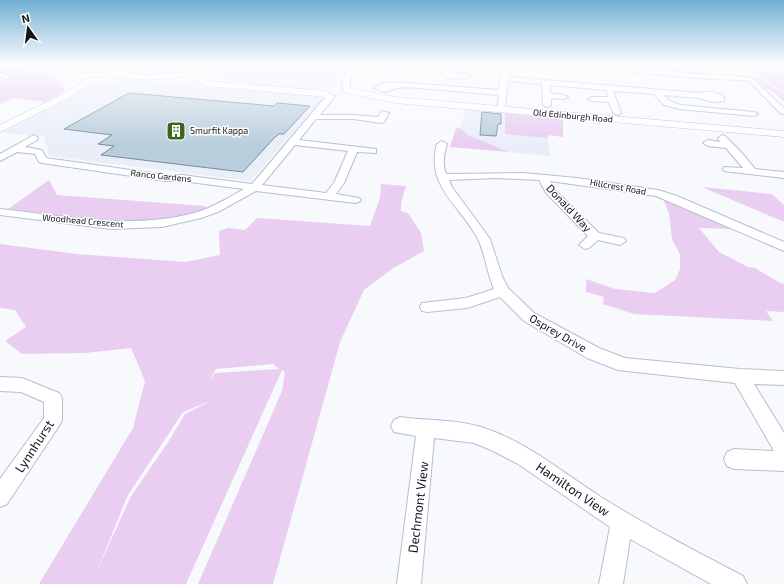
<svg xmlns="http://www.w3.org/2000/svg" width="784" height="584" font-family="'Exo 2',sans-serif">
<style>
.built{fill:#e9eef9}
.green{fill:#e9cef2;fill-rule:evenodd}
.building{fill:#b9cedd;stroke:#768a97}
.lines{fill:none;stroke-linecap:round;stroke-linejoin:round}
.minor-casing{stroke:#b5bed3;stroke-width:2}
.major-casing{stroke:#b5bed3;stroke-width:1}
.minor{fill:#fff;fill-rule:evenodd}
.major{fill:#fff;fill-rule:evenodd}
.labels{text-anchor:middle;stroke-width:3;stroke-linejoin:round;paint-order:stroke}
.far-street-label{font-size:9px;fill:#11141b;stroke:#fff}
.far-poi-label{font-size:9px;fill:#11141b;stroke:#fff;text-anchor:start}
.street-label{font-size:11px;fill:#11141b;stroke:#fff}
.near-street-label{font-size:13px;fill:#11141b;stroke:#fff}
</style>
<rect width="100%" height="100%" fill="#f7f9fd"/>
<!-- built -->
<path class="built" d="M100,64H172L152,75L84,71Z
M205,64H347L346,65L350,66L334,84L326,88L306,89L233,82L210,73L207,70Z
M133,80L319,97L323,99L250,181L49,156L44,136L1,133L96,83Z
M466,110L505,113V133L548,138L550,156L509,152L468,135L460,128Z"/>
<!-- green -->
<path class="green" d="M739,64H784V92Z
M0,68L53,74L65,89L64,91L47,102L13,98L0,104V81L13,75L0,74Z
M752,77H758L784,94V102L773,92L764,88L765,87Z
M505,113L563,118V137L548,135V138L505,134Z
M456,128H460L468,135L509,152L450,147Z
M49,180L57,195L205,206L207,210C141,228 75,219 8,209Z
M381,184L406,186L401,203V211L408,213L421,233L424,251L392,269L364,290L340,342L273,584H198L282,391L285,372L282,370L186,584H39L133,428L145,381L131,348L85,353L22,354L5,341L26,327L15,310L0,308V244L77,254L185,262L220,255L219,231L228,228L245,230L257,218L370,226L380,198ZM273,364L279,369L215,373L208,383L216,369ZM213,400L185,414L167,444L131,496L96,573L128,495L183,412Z
M702,187L772,194L784,205V222Z
M663,199L733,229L699,228L719,252L748,267L755,268L780,283L784,284V312L766,311L773,321L634,314L603,304L604,297L586,292V279L615,289L655,293L675,280L680,269V255L672,239L669,213Z"/>
<!-- building -->
<path class="building" d="M129,93L274,106L277,103L310,106L284,134H279L275,137L243,172L101,155L114,146L98,144L112,135L64,129Z
M482,112L501,114V124H498L496,136L480,135Z"/>
<g class="lines">
<defs>
<path id="minor" d="M8,64H17L6,67V65Z
M45,64L147,70L167,67L183,70L180,72L167,71L147,74L96,72L48,66Z
M355,64H361L350,79V89L343,91C339,80 348,71 355,64Z
M503,64H509L508,77L699,93C708,91 716,91 724,97V101L712,102L699,98L663,95L670,101L680,105L754,112L758,114L754,116L679,109L664,105L654,94L613,91L621,113L617,115L613,113L609,102L592,101L588,99L592,97H608L606,90L550,85V93L564,95L568,97L564,99L551,98V105L547,107L543,105L542,84L508,81L505,109L501,111L497,109L499,95L408,87L397,88L384,92L374,88L385,83H408L499,90Z
M553,64H565L570,66L567,68Z
M613,64H619L624,67L707,75L710,74L706,68L707,66L706,64H712L714,66L713,68L717,74L752,78L784,108V114H781L748,80L707,79L624,71L615,68Z
M382,66L389,70L398,68L401,70L388,74L379,68Z
M444,71C451,73 466,73 470,76C463,81 447,79 441,73Z
M0,73L9,75L10,76L7,78L0,77Z
M328,94L335,96L320,115H353L378,117L382,111L389,113L384,122L381,123L353,119H316L299,140L376,149V153L357,152L344,183L336,194L359,198L361,200L359,202L355,203L256,191L218,212L201,218L162,227L111,229L0,215V209C64,216 131,230 194,213C212,208 228,198 244,189L182,181H166L42,163L39,162L35,154L17,152L0,161V154L34,135L38,138L37,140L25,147L42,150L46,158L166,175H182L252,184ZM295,145L348,151L334,183L326,193L262,185Z
M722,135L725,136L741,152L755,169L784,172V178L724,171L723,169L724,167L743,168L726,148L708,146L703,143L708,140L720,142L718,138Z
M442,141L447,144C444,154 442,164 446,174L523,173L577,178L658,190L677,196L784,242V251L656,196L550,181L554,189L599,233L624,238L626,241L620,245L598,240L589,248L585,249L579,245L588,236L546,193L539,180L496,178L449,180L452,187L490,239L502,276L508,288L534,313L599,348L625,358L740,369L784,371V385L754,384L784,433V471L734,469L727,466L724,459L727,452L734,449L774,451L735,383L618,370L587,358L524,321L500,297L467,308L427,312L422,311L420,307L422,303L466,298L494,289C487,273 485,254 478,239C460,205 425,186 437,144Z
M0,377L22,378L59,393L62,398V420L59,426L7,504L0,507V479L44,418V402L21,392L0,391Z
M400,417C428,421 457,419 484,428C527,442 563,473 601,497C647,526 695,551 743,576L747,584H711L630,539L623,584H599L610,527L518,464L491,450L474,443L434,438L421,584H397L416,436L394,432L391,426L394,420Z"/>
<path id="major" d="M0,64L53,68L84,73L106,72L155,75L186,72L208,81L326,91L331,94L326,97L207,86L184,77L150,80L96,77L79,79L69,83L65,80L72,76L0,67Z
M87,78L90,79V83L71,97L0,132V125L65,93Z
M348,88L395,97L784,131V137L395,103L345,93L343,91Z"/>
</defs>
<!-- minor casing -->
<use href="#minor" class="minor-casing"/>
<!-- major casing -->
<use href="#major" class="major-casing"/>
<!-- minor -->
<use href="#minor" class="minor"/>
<!-- major -->
<use href="#major" class="major"/>
</g>
<!-- sky -->
<linearGradient id="sky" x2="0" y2="1"><stop stop-color="#72afd4"/><stop offset="0.44" stop-color="#fbfcfe"/><stop offset="1" stop-color="#fbfcfe" stop-opacity="0"/></linearGradient>
<rect width="784" height="145" fill="url(#sky)"/>
<!-- icons -->
<defs>
<symbol id="building-square" viewBox="-11 -11 22 22"><rect x="-9" y="-9" width="18" height="18" rx="4" fill="#3d6520" stroke="#fff"/><path d="M-4-6H4V6H1V3H-1V6H-4ZM-2.5-4.3h1.7v1.8h-1.7ZM.8-4.3h1.7v1.8H.8ZM-2.5-1h1.7V.8h-1.7ZM.8-1h1.7V.8H.8Z" fill="#fff"/></symbol>
</defs>
<g fill-rule="evenodd">
<use href="#building-square" x="165" y="120" width="22" height="22"/>
</g>
<g class="labels">
<!-- far-street labels -->
<g class="far-street-label">
<text transform="translate(573 116) rotate(5)" y="3">Old Edinburgh Road</text>
<text transform="translate(161 176) rotate(6)" y="3">Ranco Gardens</text>
<text transform="translate(618 187) rotate(10)" y="3">Hillcrest Road</text>
<text transform="translate(83 221) rotate(5)" y="3">Woodhead Crescent</text>
</g>
<!-- far-poi labels -->
<g class="far-poi-label">
<text x="190" y="134">Smurfit Kappa</text>
</g>
<!-- street labels -->
<g class="street-label">
<text transform="translate(569 208) rotate(47)" y="4">Donald Way</text>
<text transform="translate(558 333) rotate(30)" y="4">Osprey Drive</text>
</g>
<!-- near-street labels -->
<g class="near-street-label">
<text transform="translate(34 446) rotate(-57)" y="5">Lynnhurst</text>
<text transform="translate(573 489) rotate(34)" y="5">Hamilton View</text>
<text transform="translate(418 507) rotate(-83)" y="5">Dechmont View</text>
</g>
</g>
<!-- north arrow -->
<g transform="translate(28 28) rotate(346)" stroke="#ffffff" stroke-width="3" paint-order="stroke">
<path d="M0-3L7 15L0 10L-7 15Z" fill="#11141b"/>
<text y="-6" font-size="11" font-weight="bold" text-anchor="middle" fill="#11141b">N</text>
</g>
</svg>
